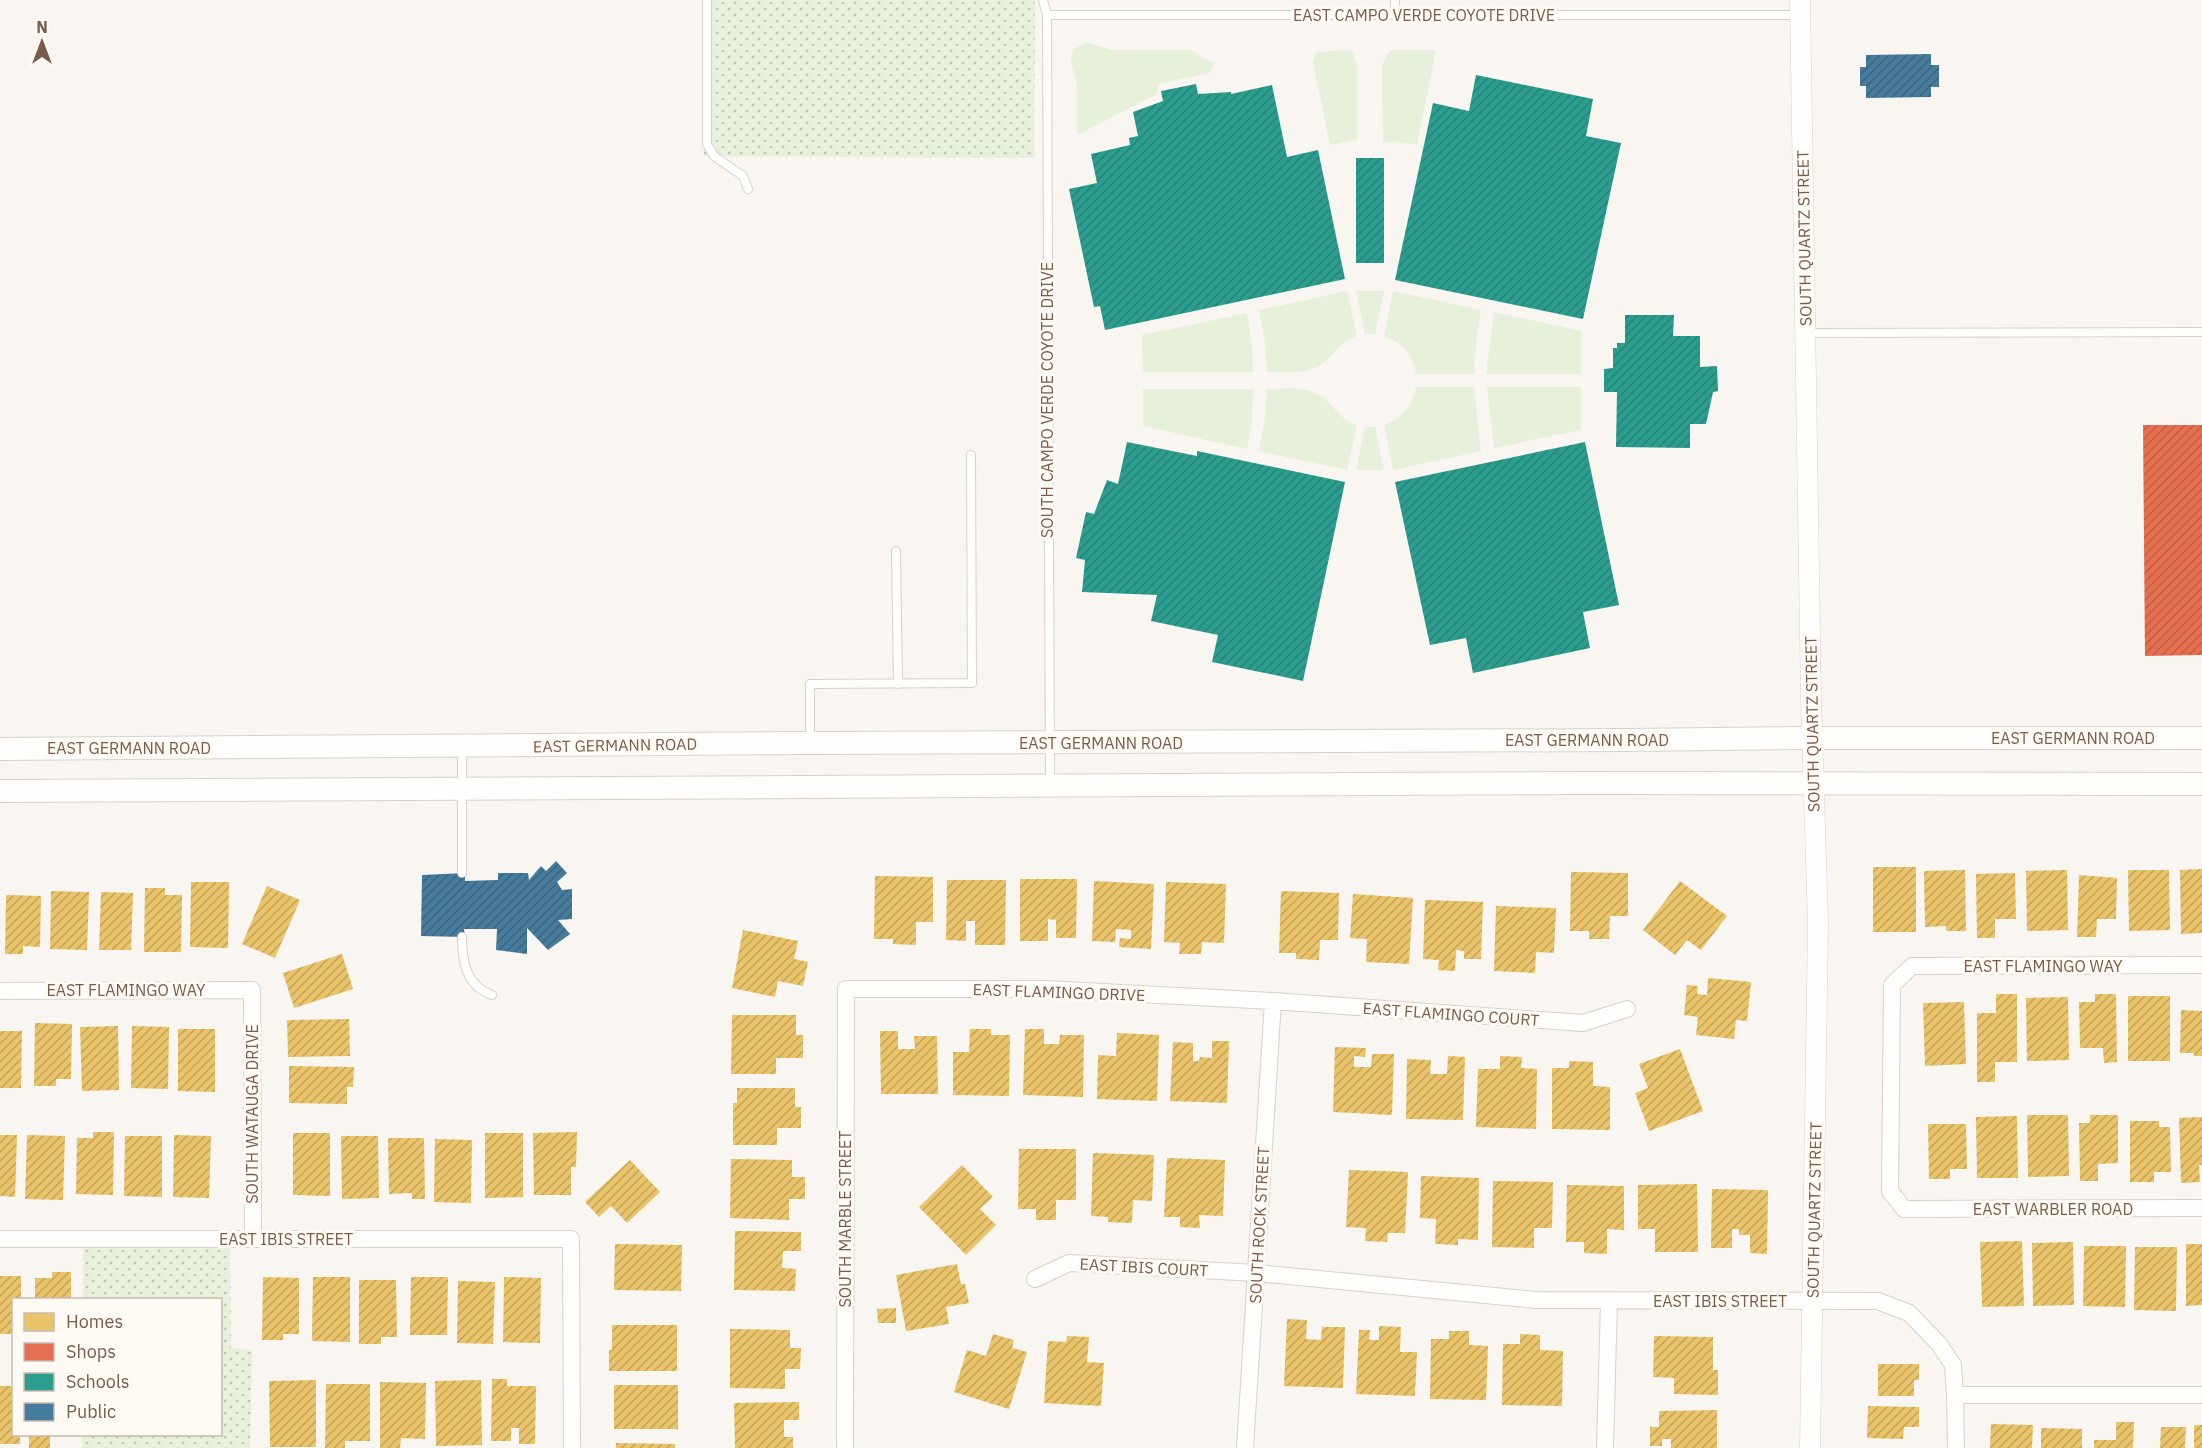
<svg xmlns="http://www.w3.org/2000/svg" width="2202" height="1448" font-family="'IBM Plex Sans',sans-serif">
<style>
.green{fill:#e7f0db}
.park{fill:url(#park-dots)}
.homes{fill:url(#homes-hatch)}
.shops{fill:url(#shops-hatch)}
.schools{fill:url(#schools-hatch)}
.public{fill:url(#public-hatch)}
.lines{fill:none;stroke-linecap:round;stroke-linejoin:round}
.service-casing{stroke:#d7d1cb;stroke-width:10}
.minor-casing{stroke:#d7d1cb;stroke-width:18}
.tertiary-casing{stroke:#d7d1cb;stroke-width:21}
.secondary-casing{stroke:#d9d2cb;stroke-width:24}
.service{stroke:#fefefd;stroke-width:8}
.minor{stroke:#fefefd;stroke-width:16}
.tertiary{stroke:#fefefd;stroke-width:20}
.secondary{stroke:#fefefd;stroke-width:22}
.labels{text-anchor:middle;stroke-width:6;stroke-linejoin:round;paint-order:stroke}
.street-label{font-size:16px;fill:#7a5c4d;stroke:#fffaf3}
</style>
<defs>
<pattern id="park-dots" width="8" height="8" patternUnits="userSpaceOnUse" patternTransform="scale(1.5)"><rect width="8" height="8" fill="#e7f0db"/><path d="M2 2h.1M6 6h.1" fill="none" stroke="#c0c6b4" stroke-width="1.8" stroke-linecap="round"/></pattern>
<pattern id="homes-hatch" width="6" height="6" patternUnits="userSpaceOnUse" patternTransform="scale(1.5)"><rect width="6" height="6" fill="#e9c46a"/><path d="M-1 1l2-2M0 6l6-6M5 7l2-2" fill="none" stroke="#c2a259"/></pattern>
<pattern id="shops-hatch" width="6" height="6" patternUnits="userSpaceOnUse" patternTransform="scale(1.5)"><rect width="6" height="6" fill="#e76f51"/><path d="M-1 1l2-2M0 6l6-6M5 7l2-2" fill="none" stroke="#c05e45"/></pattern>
<pattern id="schools-hatch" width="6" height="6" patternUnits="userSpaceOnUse" patternTransform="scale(1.5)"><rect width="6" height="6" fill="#2a9d8f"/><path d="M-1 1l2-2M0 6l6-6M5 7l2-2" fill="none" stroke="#298377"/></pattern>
<pattern id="public-hatch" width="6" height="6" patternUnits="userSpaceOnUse" patternTransform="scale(1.5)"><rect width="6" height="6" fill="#457b9d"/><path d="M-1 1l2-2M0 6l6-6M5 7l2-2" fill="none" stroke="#3d637c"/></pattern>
</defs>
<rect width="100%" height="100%" fill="#f9f5f0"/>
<!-- green -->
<path class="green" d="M1087,43L1112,50H1191L1215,64L1209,73L1158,84L1157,94L1077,135V86L1071,61L1073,49Z
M1352,50L1357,66V140L1330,145L1313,63L1316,52Z
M1390,50H1436L1417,144L1383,142L1382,65Z
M1347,291L1357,336C1343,340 1337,350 1327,360C1310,375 1288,372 1267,372L1265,343L1259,310Z
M1356,291H1384L1375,334H1365Z
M1393,291L1481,310L1476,343L1474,374H1416C1414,355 1401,342 1384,336Z
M1494,312L1581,331V374H1486Z
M1247,313L1252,346L1253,372H1143L1142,335Z
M1416,387H1474L1481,451L1393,470L1384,425C1402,419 1413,405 1416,387Z
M1487,387H1581V430L1494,448Z
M1143,389H1253L1252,420L1247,449L1143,426Z
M1267,389C1288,389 1310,385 1327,401C1337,411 1343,421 1357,425L1347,470L1259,451L1265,418Z
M1365,427H1375L1384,470H1356Z"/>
<!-- park -->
<path class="park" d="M704,0H1035L1034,158L704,156Z
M83,1247L230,1248L231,1348L252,1350L250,1448H82V1435L220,1434V1300L83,1299Z"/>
<!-- homes -->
<path class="homes" d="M1873,867H1916V932H1873Z
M2202,869V933L2181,934L2180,870Z
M1965,870L1966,931H1946V926L1925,927L1924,871Z
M2067,870L2068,930L2027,931L2026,871Z
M2128,870H2169L2170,930L2129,931Z
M1571,872L1628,873V916H1610L1609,939H1589V931H1570Z
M2015,873L2016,919H1995V938H1977L1976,874Z
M2079,875L2117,878L2116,919H2097L2096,937H2077Z
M875,876L933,877V922H916V945L893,944V939H874Z
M1020,879H1077L1076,938H1056V920L1048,919V941H1020Z
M947,880H1006L1005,945H975V921H966V941L946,940Z
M1094,881L1154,884L1151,949L1119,947L1120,938L1131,939V930L1116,929L1115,942L1092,941Z
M1680,881L1727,916L1701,950L1687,940L1675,955L1643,930Z
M191,882H229L228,948L190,947Z
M1166,882L1226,884L1224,943L1202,942L1201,954H1179L1180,943L1164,942Z
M267,886L300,900L275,958L242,944Z
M145,888H165V895H182L181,952H144Z
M51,891L89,892L87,950L50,949Z
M1281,891L1339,893L1338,940H1320L1319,960L1296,959V953H1279Z
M101,892L133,893L131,950H99Z
M1353,894L1413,898L1409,964L1366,962L1367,939L1350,938Z
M6,895L41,896L40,947L23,946V954H5Z
M1425,900L1483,902L1481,959H1464V951L1456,950L1455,971L1438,970L1439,960L1423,959Z
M1496,906L1556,908L1554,953L1536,952L1535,973L1494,971Z
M743,930L798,941L794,959L808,962L803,986L778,981L775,997L732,988Z
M342,954L353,989L294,1008L283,973Z
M1708,978L1751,982L1747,1021L1736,1020L1734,1039L1696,1035L1698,1017L1684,1015L1687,985L1698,986L1697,994L1707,995Z
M1996,994H2017V1062H1995V1082H1977V1013H1996Z
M2095,994H2116L2117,1062L2104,1063L2103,1048H2080L2079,1002H2095Z
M2128,996H2170V1061H2128Z
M2068,997L2069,1060L2027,1061L2026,998Z
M1964,1002L1966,1064L1925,1066L1923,1003Z
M2181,1010L2202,1011V1056H2194V1053H2180Z
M732,1015H796V1035H803V1058H776V1074H731Z
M349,1019L350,1056L288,1057L287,1020Z
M35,1023L72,1024L71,1079H56V1086H34Z
M118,1026L119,1090L82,1091L80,1027Z
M132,1026L169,1027L168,1089L131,1088Z
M178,1029H215V1092L178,1091Z
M970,1029H991V1035H1010L1009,1096L953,1095V1052H969Z
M1025,1029H1044V1044H1059L1060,1035H1084L1083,1097L1023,1095Z
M0,1031H22L21,1088H0Z
M880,1031H898V1049H915L914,1036H937L938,1094H881Z
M1117,1033L1159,1035L1157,1101L1097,1099L1098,1055L1116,1056Z
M1212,1041H1229L1227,1103L1170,1101L1173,1042L1193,1043V1061H1199L1200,1057L1212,1058Z
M1335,1047L1366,1048L1365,1057L1354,1056V1067H1371L1372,1054H1394L1392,1115L1333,1112Z
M1680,1049L1703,1111L1649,1131L1635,1093L1648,1088L1639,1064Z
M1448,1056L1465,1057L1463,1120L1406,1119L1407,1059L1431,1060L1430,1074H1447Z
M1500,1056L1522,1057L1521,1068L1537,1069L1536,1129L1476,1127L1478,1069H1500Z
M1569,1061L1593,1062V1086L1610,1087V1130L1552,1129V1068H1569Z
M289,1066L354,1067L353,1087H347V1104L289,1103Z
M737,1088H795V1107H801V1128H777V1145H733V1103H737Z
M2027,1115H2068L2069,1176L2028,1177Z
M2090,1115H2118V1163L2098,1164V1181H2080L2079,1123H2090Z
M2017,1116L2018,1178H1977L1976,1117Z
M2202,1117V1165H2199L2200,1182L2181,1183L2179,1118Z
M2130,1121H2159V1127H2170L2171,1172H2154V1182H2130Z
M1928,1124H1966L1967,1169H1950V1179H1929Z
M93,1132H114L113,1195L76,1194L77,1138H93Z
M577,1132L576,1167H571V1195H534L533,1133Z
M293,1133H330V1196L293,1195Z
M485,1133H523V1197L485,1198Z
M0,1135H17L15,1197L0,1196Z
M27,1135L65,1136L63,1200L25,1199Z
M174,1135L211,1136L209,1198L173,1197Z
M125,1136H162V1197L124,1196Z
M341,1136H378L379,1198L342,1199Z
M388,1138H424L425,1199H412V1193L389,1194Z
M435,1139L472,1140L471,1203L434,1202Z
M1019,1149H1076V1200H1056V1220H1036V1209H1018Z
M1093,1153L1154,1155L1152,1201L1133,1200L1132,1223L1108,1222V1217L1091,1216Z
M1167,1158L1225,1160L1223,1216L1199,1215L1200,1228L1180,1227V1217H1164Z
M731,1159L792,1160V1177H805V1199H789V1220L730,1218Z
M630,1160L660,1192L627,1223L611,1206L599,1217L585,1202Z
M962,1165L993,1197L980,1209L996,1225L966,1255L919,1207Z
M1349,1170L1408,1172L1405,1233H1388L1387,1242L1365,1241L1366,1228L1346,1227Z
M1421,1176L1479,1178L1478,1240L1458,1239V1245L1435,1244L1436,1219L1420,1218Z
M1493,1181L1553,1182L1552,1228H1534V1248L1492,1247Z
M1697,1184L1698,1252H1655V1229H1638V1185Z
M1567,1185L1624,1186V1230L1607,1229V1254L1584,1253V1242H1566Z
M1712,1189L1768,1190L1767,1254L1750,1253V1235H1739V1229H1732V1248H1711Z
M735,1231L801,1232V1251H783L782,1268L796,1269L795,1291L734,1290Z
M2022,1241L2024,1306L1982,1307L1980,1242Z
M2073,1242L2074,1305L2033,1306L2032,1243Z
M615,1244L682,1245L681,1291L614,1290Z
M2186,1244H2202V1305L2186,1306Z
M2084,1246H2126L2125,1307L2083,1306Z
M2135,1247H2177L2176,1311L2134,1310Z
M957,1264L961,1284H965L969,1303L946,1307L949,1324L906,1331L896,1275Z
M52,1272H71V1300H35V1278H52Z
M0,1276H21V1300H14V1334H0Z
M263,1277L299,1278V1334H283V1340H262Z
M313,1277H350V1342L312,1341Z
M411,1277H448L447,1335H410Z
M504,1277L541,1278L540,1343L503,1342Z
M359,1280H396L397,1337H381V1344H359Z
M458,1281L495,1282L493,1344L457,1343Z
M896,1308V1323H878L877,1309Z
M1287,1319L1307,1320L1306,1339L1321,1340L1322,1327H1345L1343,1388L1284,1386Z
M612,1325H677V1371H609V1350H612Z
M1379,1326L1401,1327L1400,1352H1417L1415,1396L1356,1394L1359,1330H1370L1369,1340H1379Z
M730,1329L790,1330V1348H801L800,1369H785V1389L730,1388Z
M1449,1331H1469V1345L1488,1346L1486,1400L1430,1399L1431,1339H1449Z
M993,1334L1014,1340L1012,1348L1027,1352L1009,1409L954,1392L967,1350L986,1356Z
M1520,1334L1540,1335V1350L1563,1351L1562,1406L1502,1405L1503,1344H1520Z
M1067,1336L1089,1337L1087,1362L1104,1363L1101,1406L1044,1403L1048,1341L1066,1342Z
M1654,1336L1713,1337V1370H1718V1395L1674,1394V1378L1653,1377Z
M1878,1364H1919V1380H1914V1396H1878Z
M492,1379H507V1386H536L535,1444H519V1428H511V1441H491Z
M316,1380V1447H270L269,1381Z
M481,1380L482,1445L436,1446L435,1381Z
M380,1382L426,1383L425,1439L401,1438L400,1448H380Z
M326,1384H370V1441H345V1448H325Z
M614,1385H678V1429H614Z
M0,1386H14V1434H20V1444H0Z
M799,1402V1420H784V1437H793V1448H735L734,1403Z
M1868,1406L1919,1407V1427H1904L1903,1439L1867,1438Z
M1717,1410V1448H1671V1439H1662V1446H1650V1427H1659V1411Z
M2116,1422H2134L2133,1448H2094V1440H2116Z
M1991,1424L2033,1425L2032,1448H1990Z
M2194,1425H2202V1448H2194Z
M2161,1427H2186L2185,1448H2160Z
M2041,1428L2082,1429V1448H2041Z
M29,1434H50V1448H29Z
M616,1443L675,1444V1448H616Z"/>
<!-- shops -->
<path class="shops" d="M2143,425H2202V655L2145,656Z"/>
<!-- schools -->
<path class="schools" d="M1476,75L1593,99L1586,136L1621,143L1583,319L1395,280L1433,103L1469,111Z
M1196,84L1198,94L1231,92V94L1272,85L1287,157L1318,150L1345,279L1105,330L1100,306L1094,307L1069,189L1097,183L1091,154L1130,145L1129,138L1138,136L1133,112L1163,101L1161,91Z
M1356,158H1384V263H1356Z
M1625,315H1674L1673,336H1700V367L1717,366L1718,391L1713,392L1706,424H1690V448L1616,447L1617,392H1604V369L1613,368V348H1617V343H1625Z
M1127,442L1197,456V451L1345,482L1303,681L1212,662L1218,635L1151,621L1157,595L1082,592L1085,560L1076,558L1086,512L1094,514L1107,480L1118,484Z
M1585,442L1619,605L1583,612L1590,648L1473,673L1466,638L1430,645L1395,482Z"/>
<!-- public -->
<path class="public" d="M1931,54V65H1939V87H1931V97L1866,98V86H1860V67H1866V55Z
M556,861L567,873L557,882L562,890L572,889V919L558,920L570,934L548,950L527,928V954L496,950L497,929H464L465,937L421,936L422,875L465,873V881L498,880V873H528L529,880L541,866L546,871Z"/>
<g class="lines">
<defs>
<path id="service" d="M707,0V144L714,156L743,176L748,189
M1043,0L1047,15L1050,785
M1395,0V15
M1047,15H1800
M1806,333L2202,332
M896,551L898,684
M810,741V684L972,683L971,455
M462,748V873
M462,937C462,961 466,986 492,995"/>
<path id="minor" d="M2202,965L1912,966L1892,985L1890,1191L1904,1209L2202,1208
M0,991L252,990L253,1239
M0,1239H571L572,1448
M1035,1279L1069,1263L1257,1273L1536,1300L1878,1301L1909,1313L1939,1344L1953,1365L1955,1395H2202
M1955,1395L1956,1448
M845,1448L846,989H1046L1273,1001L1583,1023L1627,1009
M1245,1448L1273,1001
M1605,1448L1609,1301"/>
<path id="tertiary" d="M1800,0L1811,698L1818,924L1810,1448"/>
<path id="secondary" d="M0,749L810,743L1628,740L1812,738H2202
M0,791L1584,783L2202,784"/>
</defs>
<!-- service casing -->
<use href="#service" class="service-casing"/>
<!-- minor casing -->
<use href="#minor" class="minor-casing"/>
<!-- tertiary casing -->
<use href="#tertiary" class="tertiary-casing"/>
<!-- secondary casing -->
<use href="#secondary" class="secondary-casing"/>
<!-- service -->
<use href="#service" class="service"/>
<!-- minor -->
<use href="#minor" class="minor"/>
<!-- tertiary -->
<use href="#tertiary" class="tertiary"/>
<!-- secondary -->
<use href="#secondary" class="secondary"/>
</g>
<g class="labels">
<!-- street labels -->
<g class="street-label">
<text x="1424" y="21">EAST CAMPO VERDE COYOTE DRIVE</text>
<text transform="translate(1804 238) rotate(-91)" y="6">SOUTH QUARTZ STREET</text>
<text transform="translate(1047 400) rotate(-90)" y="6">SOUTH CAMPO VERDE COYOTE DRIVE</text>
<text transform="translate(1812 724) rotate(-91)" y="6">SOUTH QUARTZ STREET</text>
<text x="2073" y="744">EAST GERMANN ROAD</text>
<text x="1587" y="746">EAST GERMANN ROAD</text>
<text x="1101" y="749">EAST GERMANN ROAD</text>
<text transform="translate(615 745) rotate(-1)" y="6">EAST GERMANN ROAD</text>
<text x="129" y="754">EAST GERMANN ROAD</text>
<text x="2043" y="972">EAST FLAMINGO WAY</text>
<text x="126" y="996">EAST FLAMINGO WAY</text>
<text transform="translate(1059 992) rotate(2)" y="6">EAST FLAMINGO DRIVE</text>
<text transform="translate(1451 1014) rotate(4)" y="6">EAST FLAMINGO COURT</text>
<text transform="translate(252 1114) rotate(-90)" y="6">SOUTH WATAUGA DRIVE</text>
<text x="2053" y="1215">EAST WARBLER ROAD</text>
<text transform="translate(1814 1210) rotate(-89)" y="6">SOUTH QUARTZ STREET</text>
<text transform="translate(845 1219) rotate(-90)" y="6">SOUTH MARBLE STREET</text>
<text transform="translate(1259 1225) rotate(-87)" y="6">SOUTH ROCK STREET</text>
<text x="286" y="1245">EAST IBIS STREET</text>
<text transform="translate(1144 1267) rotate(3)" y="6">EAST IBIS COURT</text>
<text x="1720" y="1307">EAST IBIS STREET</text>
</g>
</g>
<!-- legend -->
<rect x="12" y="1298" width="210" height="138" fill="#fffaf3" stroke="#cabbb1" stroke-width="1.5"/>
<rect x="24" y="1313" width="30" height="18" fill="#e9c46a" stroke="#cabbb1" stroke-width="1.5"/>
<text x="66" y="1328" font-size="18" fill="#7a5c4d">Homes</text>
<rect x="24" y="1343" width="30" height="18" fill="#e76f51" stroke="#cabbb1" stroke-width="1.5"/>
<text x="66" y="1358" font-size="18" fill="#7a5c4d">Shops</text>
<rect x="24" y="1373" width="30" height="18" fill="#2a9d8f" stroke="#cabbb1" stroke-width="1.5"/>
<text x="66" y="1388" font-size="18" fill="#7a5c4d">Schools</text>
<rect x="24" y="1403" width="30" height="18" fill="#457b9d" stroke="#cabbb1" stroke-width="1.5"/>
<text x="66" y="1418" font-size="18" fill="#7a5c4d">Public</text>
<!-- north arrow -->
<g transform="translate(42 42)" stroke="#fffaf3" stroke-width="4.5" paint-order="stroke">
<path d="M0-4.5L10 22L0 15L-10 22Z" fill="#7a5c4d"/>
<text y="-9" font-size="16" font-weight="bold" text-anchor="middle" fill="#7a5c4d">N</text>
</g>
</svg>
